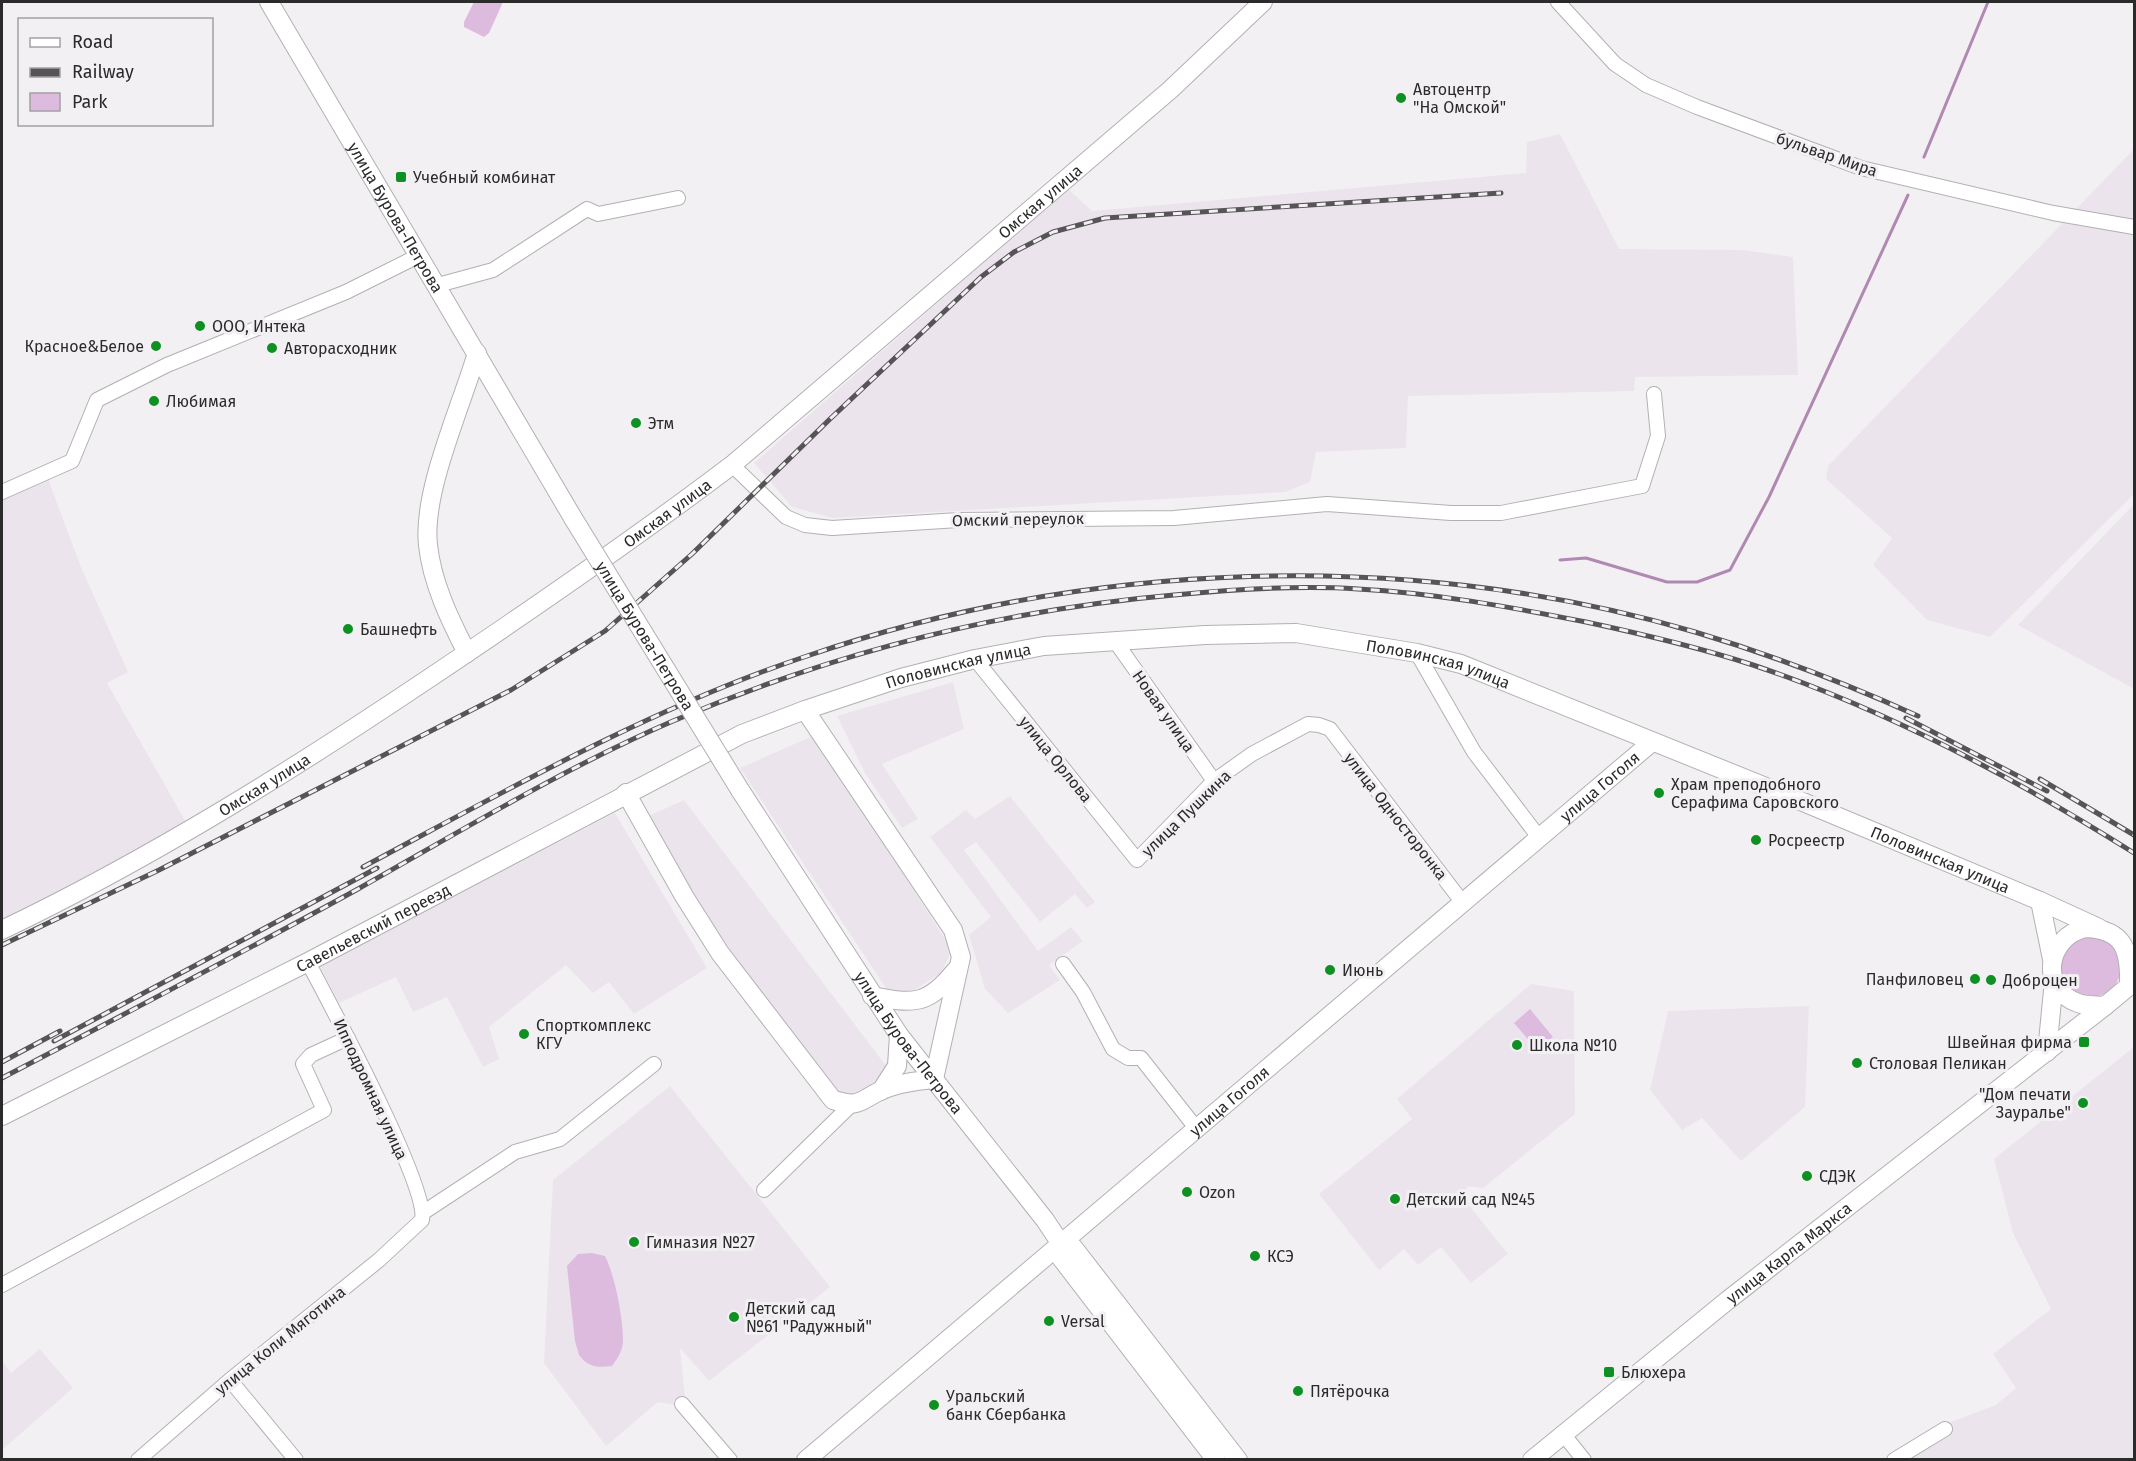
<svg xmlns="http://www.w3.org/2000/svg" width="2136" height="1461" font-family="'Fira Sans',sans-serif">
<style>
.built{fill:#ece4ed}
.green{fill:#ddbbdf}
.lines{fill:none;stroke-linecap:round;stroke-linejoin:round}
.stream{stroke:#af89b2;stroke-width:3}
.minor-casing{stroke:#b2b0b3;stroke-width:16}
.major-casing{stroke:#b2b0b3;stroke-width:20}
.minor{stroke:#fff;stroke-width:14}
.major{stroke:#fff;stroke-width:18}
.rail-casing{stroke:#565456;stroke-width:5}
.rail{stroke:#f3f0f3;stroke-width:3;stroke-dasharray:9;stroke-linecap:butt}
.major-bridge-casing{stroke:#b2b0b3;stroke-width:20;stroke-linecap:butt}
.major-bridge{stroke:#fff;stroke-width:18}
.poi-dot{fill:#0e9122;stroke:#f3f0f3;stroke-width:2}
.labels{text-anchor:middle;stroke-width:6;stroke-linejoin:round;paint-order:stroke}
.poi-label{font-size:16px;fill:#2c2b2c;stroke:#f3f0f3;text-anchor:start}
.street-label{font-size:16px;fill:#2c2b2c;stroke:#f3f0f3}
</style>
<rect width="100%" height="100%" fill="#f3f0f3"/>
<!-- built -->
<path class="built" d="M1560,134L1619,249L1743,250L1793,257L1798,375L1635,377L1634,391L1408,396L1406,448L1316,452L1310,482L1285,492L833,518L792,507L754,463L1068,189L1092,211L1526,173L1527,142Z
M2134,149V494L1990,637L1927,620L1873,565L1892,538L1826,479L1828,466Z
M48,479L81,567L128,672L107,683L186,822L146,853L2,923V499Z
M2134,504V689L2018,625Z
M953,682L964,729L882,764L918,819L902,828L865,773L837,716Z
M815,735L952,950L941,973L908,994L888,991L740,768Z
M1010,796L1095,902L1087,908L1075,894L1040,922L976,842L964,850L1038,951L1071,927L1083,941L1049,965L1060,980L1008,1013L985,989L969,935L991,917L930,837L966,810L975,819Z
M684,800L887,1067L863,1095L839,1099L725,952L644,818Z
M615,813L707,968L634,1014L609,982L593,993L566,965L489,1027L499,1059L483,1067L447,997L413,1012L396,977L339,1003L320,966Z
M1531,984L1574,991L1575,1114L1483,1188L1467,1186L1468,1204L1508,1254L1471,1283L1441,1247L1418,1265L1404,1249L1379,1270L1319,1194L1412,1119L1397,1099Z
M1809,1006L1805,1107L1741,1161L1702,1118L1682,1130L1650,1090L1668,1011Z
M2134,1047V1459L1901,1460L1951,1422L1996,1405L2016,1388L1993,1354L2051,1309L2013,1233L1994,1159Z
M670,1086L830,1287L709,1381L680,1348L685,1397L675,1405L658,1402L606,1446L544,1363L553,1180Z
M40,1349L73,1388L2,1450V1361L11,1373Z"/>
<!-- green -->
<path class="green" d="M474,2H503L489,33L484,37L464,27V22Z
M2061 967a30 30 0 1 1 60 0a30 30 0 1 1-60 0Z
M1530,1009L1553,1037L1537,1050L1514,1023Z
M592,1253L605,1256C615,1276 623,1318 623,1340C623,1350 618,1358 612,1366C597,1368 588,1367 579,1355L575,1341L567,1266L578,1254Z"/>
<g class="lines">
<!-- stream -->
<path class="stream" d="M1924,157L1988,2
M1560,560L1586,558L1667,582H1697L1730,570L1769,497L1908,195"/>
<defs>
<path id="minor" d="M1558,2L1615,64L1646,85L1697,107L1861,168L2053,213L2134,227
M438,285L493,270L587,209L598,214L678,198
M732,465L786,517L805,525L832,528L959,520L1174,518L1327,504L1451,513H1501L1642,486L1658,436L1654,394
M2,492L72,461L97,400L167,365L346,292L420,255
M1115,641L1214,781
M1417,653L1474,752L1538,836
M975,659L1137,860L1214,781L1252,754L1308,724L1319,725L1330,729L1463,903
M1063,964L1083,992L1113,1049L1128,1058H1141L1196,1128
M764,1190L851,1105
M424,1212L515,1152L560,1139L654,1064
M2,1285L324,1110L303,1064L311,1055L348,1038
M230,1380L296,1460
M682,1404L730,1460
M1564,1435L1584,1460
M138,1460L230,1380L379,1260L422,1220C429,1188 329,1002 308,962
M1894,1460L1945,1429"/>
<g id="major">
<path id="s1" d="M269,2L573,518"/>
<path d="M467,653C450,620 432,583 428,545C422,492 461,407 477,353"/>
<path d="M805,710L953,930L961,957L934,1079"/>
<path id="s2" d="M740,790L899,1035L1045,1220L1061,1244V1258L1216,1460"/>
<path d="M626,793L684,896L720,953L833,1100C862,1108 858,1101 882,1090C899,1083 917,1081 934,1079"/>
<path d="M2040,901L2052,959"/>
<path d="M2085,928C2125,929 2130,951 2129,986L2105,1006C2096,1005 2086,1006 2078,1003C2038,989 2047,937 2085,928Z"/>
<path id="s3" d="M2,930C150,859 291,771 428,679C531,610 633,540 732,465L1170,90L1263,2"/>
<path d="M872,996C913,1004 927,1006 955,971"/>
<path d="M2047,1052L2054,980"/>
<path d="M881,1091L897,1066L899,1035"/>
<path id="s4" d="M2,1116L308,962L742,734L805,710L901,678L975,659L1044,646L1205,635L1296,633L1417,653L1461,664L1803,802L2040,901L2099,928"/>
<path d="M1061,1244L1073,1247L1238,1460"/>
<path id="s5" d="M806,1460L1652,742"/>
<path id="s6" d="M1532,1460L1728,1300L2105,1006"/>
</g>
</defs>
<!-- minor casing -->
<use href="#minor" class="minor-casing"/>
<!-- major casing -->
<use href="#major" class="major-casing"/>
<!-- minor -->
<use href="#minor" class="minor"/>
<!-- major -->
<use href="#major" class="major"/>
<defs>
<path id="rail" d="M1906,718L2047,791
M2040,779L2134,835
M363,867C507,790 651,708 807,656C1088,560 1409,548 1695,632C1772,655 1845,683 1918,716
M2,945L159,870L511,690L605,631L692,554L830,419L981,277L1014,252L1053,232L1105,218L1501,193
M54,1041L377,868
M2,1062L60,1031
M2,1078C121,1016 240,954 358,889C461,831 564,768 673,721C833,653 1000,610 1174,595C1235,589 1296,585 1358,589C1435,593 1510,607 1586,622C1642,634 1698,647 1753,665C1887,710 2015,778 2134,853"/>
</defs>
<!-- rail casing -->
<use href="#rail" class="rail-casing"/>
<!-- rail -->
<use href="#rail" class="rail"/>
<defs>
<g id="major-bridge">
<path id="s7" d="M573,518L740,790"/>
</g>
</defs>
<!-- major-bridge casing -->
<use href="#major-bridge" class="major-bridge-casing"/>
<!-- major-bridge -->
<use href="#major-bridge" class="major-bridge"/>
</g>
<!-- markers -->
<g class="poi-dot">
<circle cx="1401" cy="98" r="6"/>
<rect x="395" y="171" width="12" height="12" rx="3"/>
<circle cx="200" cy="326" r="6"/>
<circle cx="156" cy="346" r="6"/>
<circle cx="272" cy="348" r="6"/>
<circle cx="154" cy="401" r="6"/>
<circle cx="636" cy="423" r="6"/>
<circle cx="348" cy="629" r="6"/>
<circle cx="1659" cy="793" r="6"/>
<circle cx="1756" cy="840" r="6"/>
<circle cx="1330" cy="970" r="6"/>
<circle cx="1975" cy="979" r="6"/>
<circle cx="1991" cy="980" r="6"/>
<circle cx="524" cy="1034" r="6"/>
<rect x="2078" y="1036" width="12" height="12" rx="3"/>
<circle cx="1517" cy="1045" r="6"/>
<circle cx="1857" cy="1063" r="6"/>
<circle cx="2083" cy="1103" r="6"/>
<circle cx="1807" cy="1176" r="6"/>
<circle cx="1187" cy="1192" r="6"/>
<circle cx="1395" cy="1199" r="6"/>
<circle cx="634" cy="1242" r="6"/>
<circle cx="1255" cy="1256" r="6"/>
<circle cx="734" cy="1317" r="6"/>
<circle cx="1049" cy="1321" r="6"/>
<rect x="1603" y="1366" width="12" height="12" rx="3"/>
<circle cx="1298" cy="1391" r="6"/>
<circle cx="934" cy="1405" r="6"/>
</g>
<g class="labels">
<!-- poi labels -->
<g class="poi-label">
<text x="1413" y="95">Автоцентр<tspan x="1413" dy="18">"На Омской"</tspan></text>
<text x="413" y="183">Учебный комбинат</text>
<text x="212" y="332">ООО, Интека</text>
<text x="144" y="352" text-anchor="end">Красное&amp;Белое</text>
<text x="284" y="354">Авторасходник</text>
<text x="166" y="407">Любимая</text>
<text x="648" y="429">Этм</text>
<text x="360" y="635">Башнефть</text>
<text x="1671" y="790">Храм преподобного<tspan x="1671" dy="18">Серафима Саровского</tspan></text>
<text x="1768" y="846">Росреестр</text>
<text x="1342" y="976">Июнь</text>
<text x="1963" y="985" text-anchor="end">Панфиловец</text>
<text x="2003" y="986">Доброцен</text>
<text x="536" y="1031">Спорткомплекс<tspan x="536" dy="18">КГУ</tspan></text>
<text x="2072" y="1048" text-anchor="end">Швейная фирма</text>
<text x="1529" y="1051">Школа №10</text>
<text x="1869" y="1069">Столовая Пеликан</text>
<text x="2071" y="1100" text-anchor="end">"Дом печати<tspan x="2071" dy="18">Зауралье"</tspan></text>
<text x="1819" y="1182">СДЭК</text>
<text x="1199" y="1198">Ozon</text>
<text x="1407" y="1205">Детский сад №45</text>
<text x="646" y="1248">Гимназия №27</text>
<text x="1267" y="1262">КСЭ</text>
<text x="746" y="1314">Детский сад<tspan x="746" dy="18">№61 "Радужный"</tspan></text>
<text x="1061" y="1327">Versal</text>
<text x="1621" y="1378">Блюхера</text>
<text x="1310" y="1397">Пятёрочка</text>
<text x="946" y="1402">Уральский<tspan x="946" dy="18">банк Сбербанка</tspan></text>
</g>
<!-- street labels -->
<g class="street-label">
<text transform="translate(1827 154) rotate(19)" y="6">бульвар Мира</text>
<text dy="6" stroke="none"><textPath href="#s3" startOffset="1272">Омская улица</textPath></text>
<text dy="6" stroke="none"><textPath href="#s1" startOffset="250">улица Бурова-Петрова</textPath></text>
<text dy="6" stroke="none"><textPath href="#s3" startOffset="786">Омская улица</textPath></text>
<text transform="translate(1018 519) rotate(-1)" y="6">Омский переулок</text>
<text dy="6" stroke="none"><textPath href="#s7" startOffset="138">улица Бурова-Петрова</textPath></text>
<text dy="6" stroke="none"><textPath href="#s4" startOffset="1546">Половинская улица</textPath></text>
<text dy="6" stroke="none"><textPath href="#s4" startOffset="1060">Половинская улица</textPath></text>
<text transform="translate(1164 711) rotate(55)" y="6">Новая улица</text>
<text transform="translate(1056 759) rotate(51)" y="6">улица Орлова</text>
<text dy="6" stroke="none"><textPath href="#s3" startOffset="300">Омская улица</textPath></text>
<text dy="6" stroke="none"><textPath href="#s5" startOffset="1041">улица Гоголя</textPath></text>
<text transform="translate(1186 813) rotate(-44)" y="6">улица Пушкина</text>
<text transform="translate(1396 816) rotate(52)" y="6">улица Односторонка</text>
<text dy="6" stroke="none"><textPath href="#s4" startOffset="2086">Половинская улица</textPath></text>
<text dy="6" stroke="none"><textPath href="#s4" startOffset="416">Савельевский переезд</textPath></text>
<text dy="6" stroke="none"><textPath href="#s2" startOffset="304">улица Бурова-Петрова</textPath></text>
<text transform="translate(371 1089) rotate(65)" y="6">Ипподромная улица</text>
<text dy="6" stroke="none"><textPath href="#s5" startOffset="555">улица Гоголя</textPath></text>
<text dy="6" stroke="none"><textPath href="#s6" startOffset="330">улица Карла Маркса</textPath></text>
<text transform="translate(280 1340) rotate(-39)" y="6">улица Коли Мяготина</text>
</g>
</g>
<!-- border -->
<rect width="2136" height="1461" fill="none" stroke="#2c2b2c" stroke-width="6"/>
<!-- legend -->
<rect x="18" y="18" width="195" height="108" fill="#f3f0f3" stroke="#a3a1a3" stroke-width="1.5"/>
<rect x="30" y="38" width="30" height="9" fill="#ffffff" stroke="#a3a1a3" stroke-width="1.5"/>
<text x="72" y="48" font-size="18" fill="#2c2b2c">Road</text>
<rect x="30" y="68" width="30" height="9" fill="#565456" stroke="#a3a1a3" stroke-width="1.5"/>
<text x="72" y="78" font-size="18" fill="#2c2b2c">Railway</text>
<rect x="30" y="93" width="30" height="18" fill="#ddbbdf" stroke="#a3a1a3" stroke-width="1.5"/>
<text x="72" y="108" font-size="18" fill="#2c2b2c">Park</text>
</svg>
